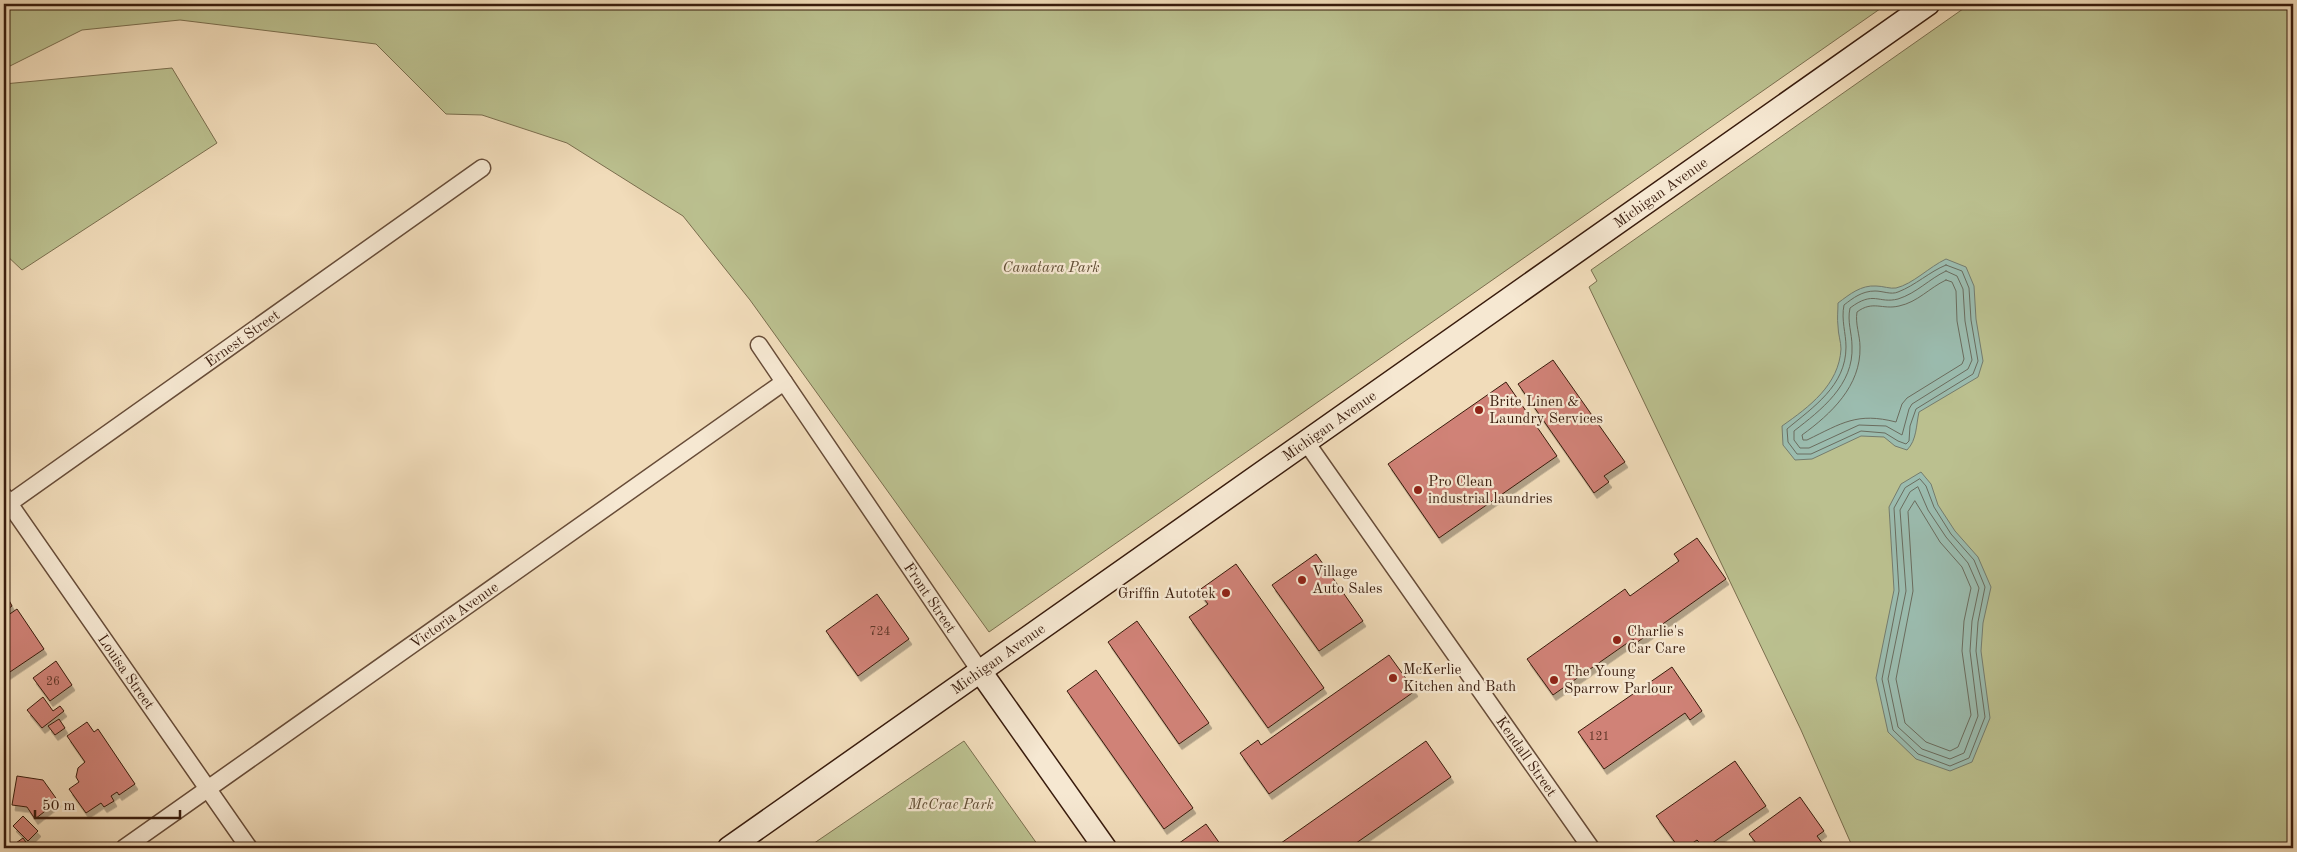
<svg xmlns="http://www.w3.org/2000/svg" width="2297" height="852" font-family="'Old Standard TT',serif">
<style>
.green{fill:#bbc08f;stroke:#7a6e4e}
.water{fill:#9bbcaf;stroke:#747c6e}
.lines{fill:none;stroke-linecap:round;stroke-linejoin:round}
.shore{stroke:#6a6c5e;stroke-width:1}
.building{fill:#d08277;stroke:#391c0d;filter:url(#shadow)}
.street-casing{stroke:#674c38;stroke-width:19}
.secondary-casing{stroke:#391c0d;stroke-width:25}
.street{stroke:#f6e8d2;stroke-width:16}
.secondary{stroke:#f6e8d2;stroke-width:22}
.poi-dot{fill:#8f2418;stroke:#f6e8d2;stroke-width:2}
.labels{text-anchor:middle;stroke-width:4.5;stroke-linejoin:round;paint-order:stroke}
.number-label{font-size:12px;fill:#5f3628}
.street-label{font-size:15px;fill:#391c0d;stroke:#f6e8d2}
.park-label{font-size:15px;font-style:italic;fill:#604d34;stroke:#f6e8d2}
.poi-label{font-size:15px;fill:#391c0d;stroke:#f6e8d2;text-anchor:start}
</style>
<defs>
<filter id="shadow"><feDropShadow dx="3" dy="5.5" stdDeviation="0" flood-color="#0004"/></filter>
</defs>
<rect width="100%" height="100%" fill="#f1dcba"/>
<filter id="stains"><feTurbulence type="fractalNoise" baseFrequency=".004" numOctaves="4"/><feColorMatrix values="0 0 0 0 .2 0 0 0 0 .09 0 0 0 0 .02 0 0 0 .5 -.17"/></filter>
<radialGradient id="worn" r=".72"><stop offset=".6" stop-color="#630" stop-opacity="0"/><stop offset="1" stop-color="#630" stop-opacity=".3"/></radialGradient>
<!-- green -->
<path class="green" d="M4,4H1887L989,632L750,300L683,216L567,143L482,115L446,114L376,44L180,20L82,30L4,69Z
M1970,4H2293V848H1853L1801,730L1589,287L1597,281L1591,270Z
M172,68L217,143L22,270L4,253V84Z
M964,741L1040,848H807Z"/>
<!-- water -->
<path class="water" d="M1946,259L1966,267L1974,286L1976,319L1983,361L1978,377L1919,412C1916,425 1917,440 1907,450L1895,446L1884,437L1861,436L1812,459L1795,460L1783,445L1782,426C1809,407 1839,385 1841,349C1841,342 1838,334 1838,326C1837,319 1838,311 1838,303C1850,294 1861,285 1876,286C1883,286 1890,289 1896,288C1913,284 1929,267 1946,259Z
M1921,472L1931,484L1938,505L1955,531L1978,557L1991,587L1983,623L1981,651L1990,718L1972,762L1950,771L1916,759L1888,732L1876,678L1894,590L1889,507L1901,484Z"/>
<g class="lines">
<!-- shore -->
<path class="shore" d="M1946,265L1962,271L1969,288L1971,320L1978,361L1973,374L1916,409L1910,426L1909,441L1906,444L1898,441L1885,433L1861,431L1811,454H1797L1788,442L1787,429C1813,407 1846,386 1846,347C1846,333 1841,320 1844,305C1853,298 1862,291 1875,291C1883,291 1891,295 1898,292C1916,285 1929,272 1946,265Z
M1946,271L1957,276L1963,289L1965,321L1972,360L1968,369L1912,404L1909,409L1902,435L1886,426L1859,425L1809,448H1800L1794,440V431C1821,410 1854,385 1852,346C1852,333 1847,322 1850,308C1874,290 1878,304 1898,299C1917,293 1929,279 1946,271Z
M1946,280L1952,282L1956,291L1957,321L1964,359L1962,364L1907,398L1902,404L1896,422C1857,412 1842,423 1807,440H1803L1802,435C1831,414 1861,386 1860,347C1860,335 1855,324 1857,312C1873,300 1882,310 1899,306C1918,302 1929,288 1946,280Z
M1920,479L1926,486L1934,507L1951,534L1974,560L1985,587L1978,622L1976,651L1985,717L1969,758L1950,766L1918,754L1893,730L1882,679L1899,591L1894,508L1905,488Z
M1918,487L1928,510L1946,537L1968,563L1979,588L1972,621L1970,651L1978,716L1964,753L1950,759L1922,749L1898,727L1888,679L1906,591L1900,510L1910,492Z
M1915,501L1940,542L1962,567L1971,588L1964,621L1962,651L1971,715L1958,747L1950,751L1926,742L1905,723L1896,679L1913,591L1908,512Z"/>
</g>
<!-- building -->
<path class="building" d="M1553,360L1625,462L1604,476L1609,482L1594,493L1518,384Z
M1506,382L1557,456L1439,538L1388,464Z
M1697,538L1726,579L1636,643L1633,639L1553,695L1527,659L1625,589L1630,596L1679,561L1674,554Z
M1316,554L1363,621L1319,651L1272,585Z
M1236,564L1324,688L1268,728L1189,617L1208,604L1198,591Z
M4,591L12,606L4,612Z
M877,594L909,639L858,676L826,631Z
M17,609L44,649L4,676V618Z
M1137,621L1209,723L1179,744L1108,642Z
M1389,655L1415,691L1269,794L1240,753L1258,740L1261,745Z
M56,661L72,685L50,701L33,678Z
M1672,667L1702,711L1690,720L1685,713L1604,769L1578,732Z
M1096,670L1193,808L1164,829L1067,691Z
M43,697L53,711L60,706L64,711L42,728L27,710Z
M59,719L65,728L55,735L48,726Z
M87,722L94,732L98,729L135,784L119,795L117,792L111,796L114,801L104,807L101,803L86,813L69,789L79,782L76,777L78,768L85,762L67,736Z
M1426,741L1451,777L1349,848H1274Z
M1735,761L1766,806L1705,848L1697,840L1685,848H1679L1656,816Z
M17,776L43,780L58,801L35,819L27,807L12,805Z
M1800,797L1824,831L1817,836L1826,848H1760L1749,834Z
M23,816L38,831L28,841L13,826Z
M1206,824L1223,848H1177L1175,846Z
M23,838L30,848H9Z"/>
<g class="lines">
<defs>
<g id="street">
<path id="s1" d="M759,345L980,671"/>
<path id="s2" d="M1306,442L1591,848"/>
<path id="s3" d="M4,496L249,848"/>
<path id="s4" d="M4,507L482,168"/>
<path id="s5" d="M124,848L784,382"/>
</g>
<g id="secondary">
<path d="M980,671L1105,848"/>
<path id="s6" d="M729,848L1928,4"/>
</g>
</defs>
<!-- street casing -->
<use href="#street" class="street-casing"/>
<!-- secondary casing -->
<use href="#secondary" class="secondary-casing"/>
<!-- street -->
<use href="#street" class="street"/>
<!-- secondary -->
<use href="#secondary" class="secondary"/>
</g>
<!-- markers -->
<g class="poi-dot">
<circle cx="1479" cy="410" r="5"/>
<circle cx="1418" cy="490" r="5"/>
<circle cx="1302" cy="580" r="5"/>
<circle cx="1226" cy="593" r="5"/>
<circle cx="1617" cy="640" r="5"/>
<circle cx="1393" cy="678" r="5"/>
<circle cx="1554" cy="680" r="5"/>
</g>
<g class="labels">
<!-- number labels -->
<g class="number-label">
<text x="880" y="635">724</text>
<text x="53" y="685">26</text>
<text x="1599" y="740">121</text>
</g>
<!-- street labels -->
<g class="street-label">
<text dy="5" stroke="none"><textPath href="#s6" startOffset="1139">Michigan Avenue</textPath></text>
<text dy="5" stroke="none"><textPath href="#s4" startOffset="292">Ernest Street</textPath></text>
<text dy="5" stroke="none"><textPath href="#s6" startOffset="734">Michigan Avenue</textPath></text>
<text dy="5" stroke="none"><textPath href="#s1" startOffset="305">Front Street</textPath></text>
<text dy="5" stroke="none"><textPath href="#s5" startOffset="404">Victoria Avenue</textPath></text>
<text dy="5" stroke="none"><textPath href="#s6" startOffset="329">Michigan Avenue</textPath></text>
<text dy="5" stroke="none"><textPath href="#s3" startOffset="214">Louisa Street</textPath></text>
<text dy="5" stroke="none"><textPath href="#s2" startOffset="384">Kendall Street</textPath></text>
</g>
<!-- park labels -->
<g class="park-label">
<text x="1051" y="272">Canatara Park</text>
<text x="951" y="809">McCrae Park</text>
</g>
<!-- poi labels -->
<g class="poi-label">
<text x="1489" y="406">Brite Linen &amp;<tspan x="1489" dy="17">Laundry Services</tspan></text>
<text x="1428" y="486">Pro Clean<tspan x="1428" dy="17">industrial laundries</tspan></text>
<text x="1312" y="576">Village<tspan x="1312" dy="17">Auto Sales</tspan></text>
<text x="1216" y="598" text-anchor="end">Griffin Autotek</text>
<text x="1627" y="636">Charlie's<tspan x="1627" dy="17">Car Care</tspan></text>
<text x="1403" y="674">McKerlie<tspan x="1403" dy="17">Kitchen and Bath</tspan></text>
<text x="1564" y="676">The Young<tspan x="1564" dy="17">Sparrow Parlour</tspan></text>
</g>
</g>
<!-- margin -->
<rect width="2297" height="852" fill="none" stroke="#f1dcba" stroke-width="20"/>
<rect x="5" y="5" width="2287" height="842" fill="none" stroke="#391c0d" stroke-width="2.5"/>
<rect x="10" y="10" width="2277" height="832" fill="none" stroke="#391c0d"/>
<!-- scale -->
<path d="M35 810v8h145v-8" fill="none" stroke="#391c0d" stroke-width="2.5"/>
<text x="42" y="810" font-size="15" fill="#391c0d" stroke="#f6e8d2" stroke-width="4" paint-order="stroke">50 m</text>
<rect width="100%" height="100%" filter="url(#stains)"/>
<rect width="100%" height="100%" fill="url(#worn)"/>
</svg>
